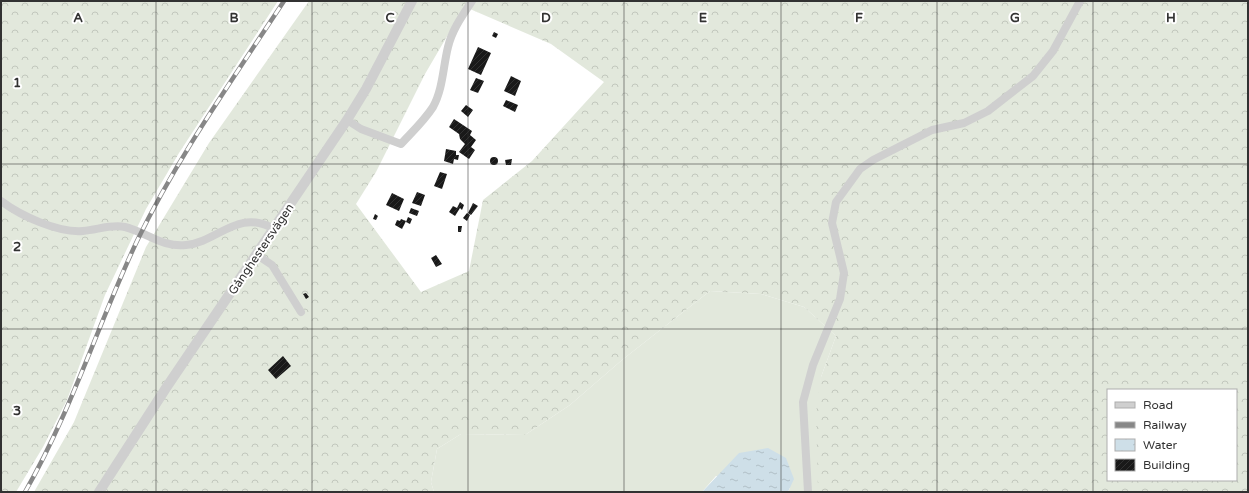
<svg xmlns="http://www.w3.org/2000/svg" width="1249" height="493" font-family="'Varela Round',sans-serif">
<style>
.grass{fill:#e2e8dc}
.forest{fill:url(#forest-crowns);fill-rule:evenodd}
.water{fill:url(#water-ripples)}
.building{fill:url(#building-hatch)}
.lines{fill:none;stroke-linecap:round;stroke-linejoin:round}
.minor{stroke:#cfcfcf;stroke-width:8}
.tertiary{stroke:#cfcfcf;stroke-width:10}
.rail-casing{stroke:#878787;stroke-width:4.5}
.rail{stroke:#fff;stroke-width:3;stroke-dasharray:9;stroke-linecap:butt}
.grid{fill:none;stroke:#323232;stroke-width:1;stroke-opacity:0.55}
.labels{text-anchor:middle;stroke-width:4;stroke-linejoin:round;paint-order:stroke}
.street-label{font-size:12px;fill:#323232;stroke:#fff}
.grid-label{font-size:13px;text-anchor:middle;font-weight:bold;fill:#323232;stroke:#fff;stroke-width:4;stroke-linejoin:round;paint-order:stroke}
</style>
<defs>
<pattern id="forest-crowns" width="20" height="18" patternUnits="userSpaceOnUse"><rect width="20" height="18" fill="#e2e8dc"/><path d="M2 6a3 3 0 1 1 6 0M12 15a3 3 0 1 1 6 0" fill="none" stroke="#c2c7bd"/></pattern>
<pattern id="water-ripples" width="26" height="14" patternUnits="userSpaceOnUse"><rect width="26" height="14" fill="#cedfe8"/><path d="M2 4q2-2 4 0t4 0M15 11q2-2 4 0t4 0" fill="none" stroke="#b1c0c7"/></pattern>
<pattern id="building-hatch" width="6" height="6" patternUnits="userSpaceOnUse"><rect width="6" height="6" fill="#191919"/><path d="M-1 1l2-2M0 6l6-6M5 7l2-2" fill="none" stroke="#323232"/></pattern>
</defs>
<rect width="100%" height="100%" fill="#fff"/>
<!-- grass -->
<path class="grass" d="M710,291L761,294L804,307L836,336L821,377L818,492H788L790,488L716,476L702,492H434L431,482L437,449L461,434L525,435L570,405L622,360Z"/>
<!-- forest -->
<path class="forest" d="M1,1H278L179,153L146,209L105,295L67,400L43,447L16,492H1Z
M309,1H1248V492H818L816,413L821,377L836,336L804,307L761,294L710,291L622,360L570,405L525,435L461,434L437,449L431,482L434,492H34L74,422L146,247L209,143ZM463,9H470L551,44L604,82L532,161L483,200L469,271L421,292L356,204L376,172L425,74ZM1108,390H1236V480H1108Z"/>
<!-- water -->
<path class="water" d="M768,448L786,458L794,479L788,492H702L739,453Z"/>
<!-- building -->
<path class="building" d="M494,32L498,34L496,38L492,36Z
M478,47L491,53L481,75L468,69Z
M511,76L521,81L515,96L504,91Z
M476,78L484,81L478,93L470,90Z
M506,100L518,105L515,112L503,106Z
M466,105L473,110L468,117L461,111Z
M454,119L472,131L470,135L476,140L471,147L475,150L469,159L459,152L465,144L460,139L459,134L449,127Z
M446,149L456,151V155H459L458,160L454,159L453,164L444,161Z
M490 161a4 4 0 1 1 8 0a4 4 0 1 1-8 0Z
M512,159L511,165H506L505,160Z
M440,172L447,174L442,189L434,186Z
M417,192L425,195L421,206L412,203Z
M392,193L404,199L399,211L386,205Z
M460,202L464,205L462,210L460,208L455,216L449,212L453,206L457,208Z
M473,203L478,206L471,215L468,213Z
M411,208L419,211L417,216L409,213Z
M467,213L470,215L467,221L463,218Z
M375,214L378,216L376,220L373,219Z
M408,217L412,219L410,224L406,222Z
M401,219L406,221L402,229L395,225L397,220L400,221Z
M458,226H462L461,232H458Z
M436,255L442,264L436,267L431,258Z
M306,293L309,297L306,299L303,294Z
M283,356L291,366L276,379L268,370Z"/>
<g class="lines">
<!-- minor -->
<path class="minor" d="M347,120L361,129L401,144C412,132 424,121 433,107C443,89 443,67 448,47C452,30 462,16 472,1
M1,201C21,216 58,233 83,231C97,230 111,224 125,227C146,232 163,248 186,245C218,242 238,208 274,229
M257,255L272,265L301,312
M808,492L803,402L813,365L840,299L844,273L832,223L836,202L860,169L873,160L932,130L964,123L988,111L1033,76L1053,51L1080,1"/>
<!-- tertiary -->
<path class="tertiary" d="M99,492L166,388L347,120L366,89L412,1"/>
<defs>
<path id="rail" d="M25,492C71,412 98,324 137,241C178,156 233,79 284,1"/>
</defs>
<!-- rail casing -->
<use href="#rail" class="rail-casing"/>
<!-- rail -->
<use href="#rail" class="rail"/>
</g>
<!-- grid -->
<path class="grid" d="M156,1V492M312,1V492M468,1V492M624,1V492M781,1V492M937,1V492M1093,1V492M1,164H1248M1,329H1248"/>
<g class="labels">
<!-- street labels -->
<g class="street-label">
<text transform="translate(261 249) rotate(-56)" y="4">Gånghestersvägen</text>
</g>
</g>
<g class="grid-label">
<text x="78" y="22">A</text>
<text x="234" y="22">B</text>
<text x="390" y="22">C</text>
<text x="546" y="22">D</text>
<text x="703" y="22">E</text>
<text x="859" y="22">F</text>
<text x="1015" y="22">G</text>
<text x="1171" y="22">H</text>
<text x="17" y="87">1</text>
<text x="17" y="251">2</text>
<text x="17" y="415">3</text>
</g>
<!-- border -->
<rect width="1249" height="493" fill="none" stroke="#323232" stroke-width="4"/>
<!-- legend -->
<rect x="1107" y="389" width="130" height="92" fill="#ffffff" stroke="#adadad"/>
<rect x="1115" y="402" width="20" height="6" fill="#cfcfcf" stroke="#adadad"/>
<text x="1143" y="409" font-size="12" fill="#323232">Road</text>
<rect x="1115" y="422" width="20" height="6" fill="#878787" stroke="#adadad"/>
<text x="1143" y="429" font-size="12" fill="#323232">Railway</text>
<rect x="1115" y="439" width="20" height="12" fill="url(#water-ripples)" stroke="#adadad"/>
<text x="1143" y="449" font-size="12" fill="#323232">Water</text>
<rect x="1115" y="459" width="20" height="12" fill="url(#building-hatch)" stroke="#adadad"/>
<text x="1143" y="469" font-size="12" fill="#323232">Building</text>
</svg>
